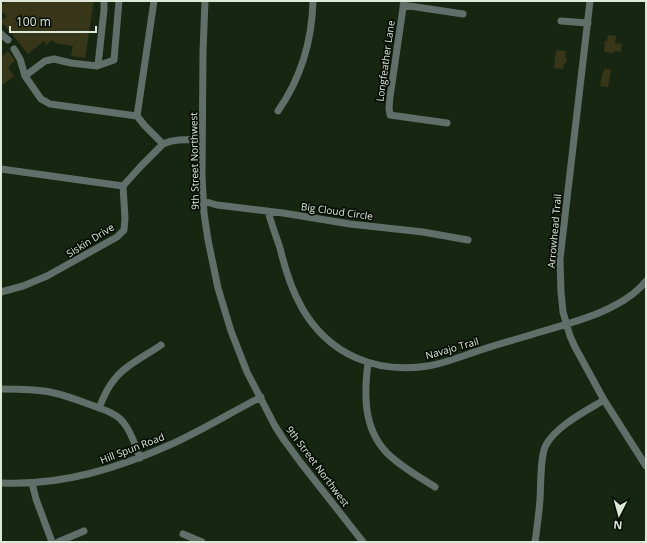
<svg xmlns="http://www.w3.org/2000/svg" width="647" height="543" font-family="'Open Sans',sans-serif">
<style>
.building{fill:#383619}
.lines{fill:none;stroke-linecap:round;stroke-linejoin:round}
.minor{stroke:#606f69;stroke-width:7}
.labels{text-anchor:middle;stroke-width:3.5;stroke-linejoin:round;paint-order:stroke}
.street-label{font-size:10px;fill:#dde8d9;stroke:#060d05}
</style>
<rect width="100%" height="100%" fill="#162610"/>
<!-- building -->
<path class="building" d="M6,1H94L85,58L71,56L73,46L55,43L53,40L46,45L44,41L28,54L1,21L7,17L1,10V5Z
M608,35L616,36L615,43L622,44L621,52L614,51V53L604,52L605,41H607Z
M556,50L566,51L565,58H567L566,63H564L563,69L554,68Z
M8,51L15,61L8,67L14,76L1,86V57Z
M604,69L611,70L608,87L600,86L602,74H603Z"/>
<g class="lines">
<!-- minor -->
<path class="minor" d="M119,1L114,60L97,66L71,63L54,59L45,61L25,76L41,99L50,104L137,116
M154,1L137,116L145,126L163,144
M205,1L203,52L202,176L204,213L208,240L218,288L231,331L247,372L275,426L284,440L301,463L363,542
M404,1L390,97L389,108L390,115L447,123
M590,1L560,259L561,292L563,312L570,336L575,347L604,400L646,466
M403,5L463,14
M561,21L588,23
M1,34L8,40
M14,49L20,59L25,76
M98,65L104,10V1
M278,111C301,78 312,40 313,1
M1,169L123,186
M203,201L217,205L283,213L350,224L423,232L468,240
M268,211C271,223 276,236 280,248C285,269 291,289 302,308C329,355 376,374 428,366C441,364 454,359 466,355C486,348 506,342 527,336C564,324 621,313 646,281
M1,292L23,286L47,276L117,237L124,230L125,218L123,186L141,166L163,144C176,138 189,140 202,140
M368,363C364,394 363,428 387,453C401,467 418,476 435,487
M1,389C17,389 34,389 50,392C64,395 78,400 91,405C102,409 116,413 123,422C132,432 135,446 140,458
M99,408C103,398 107,388 114,380C124,366 147,355 161,345
M1,483C62,486 119,468 174,443C204,429 232,412 261,397
M32,483L36,499L52,542
M183,534L202,542
M58,542L84,531
M535,542C537,528 539,514 540,499C541,486 540,455 546,445C556,426 586,411 604,400"/>
</g>
<g class="labels">
<!-- street labels -->
<g class="street-label">
<text transform="translate(385 61) rotate(-82)" y="4">Longfeather Lane</text>
<text transform="translate(194 161) rotate(-91)" y="4">9th Street Northwest</text>
<text transform="translate(337 211) rotate(8)" y="4">Big Cloud Circle</text>
<text transform="translate(554 231) rotate(-85)" y="4">Arrowhead Trail</text>
<text transform="translate(90 240) rotate(-32)" y="4">Siskin Drive</text>
<text transform="translate(452 348) rotate(-16)" y="4">Navajo Trail</text>
<text transform="translate(132 448) rotate(-21)" y="4">Hill Spun Road</text>
<text transform="translate(318 466) rotate(53)" y="4">9th Street Northwest</text>
</g>
</g>
<!-- border -->
<rect width="647" height="543" fill="none" stroke="#dde8d9" stroke-width="4"/>
<!-- north arrow -->
<g transform="translate(619 515) rotate(186)" stroke="#060d05" stroke-width="3" paint-order="stroke">
<path d="M0-3L7 15L0 10L-7 15Z" fill="#dde8d9"/>
<text y="-6" font-size="11" font-weight="bold" text-anchor="middle" fill="#dde8d9">N</text>
</g>
<!-- scale -->
<path d="M10 26v6h86v-6" fill="none" stroke="#dde8d9" stroke-width="2"/>
<text x="16" y="26" font-size="12" fill="#dde8d9" stroke="#060d05" stroke-width="3" paint-order="stroke">100 m</text>
</svg>
